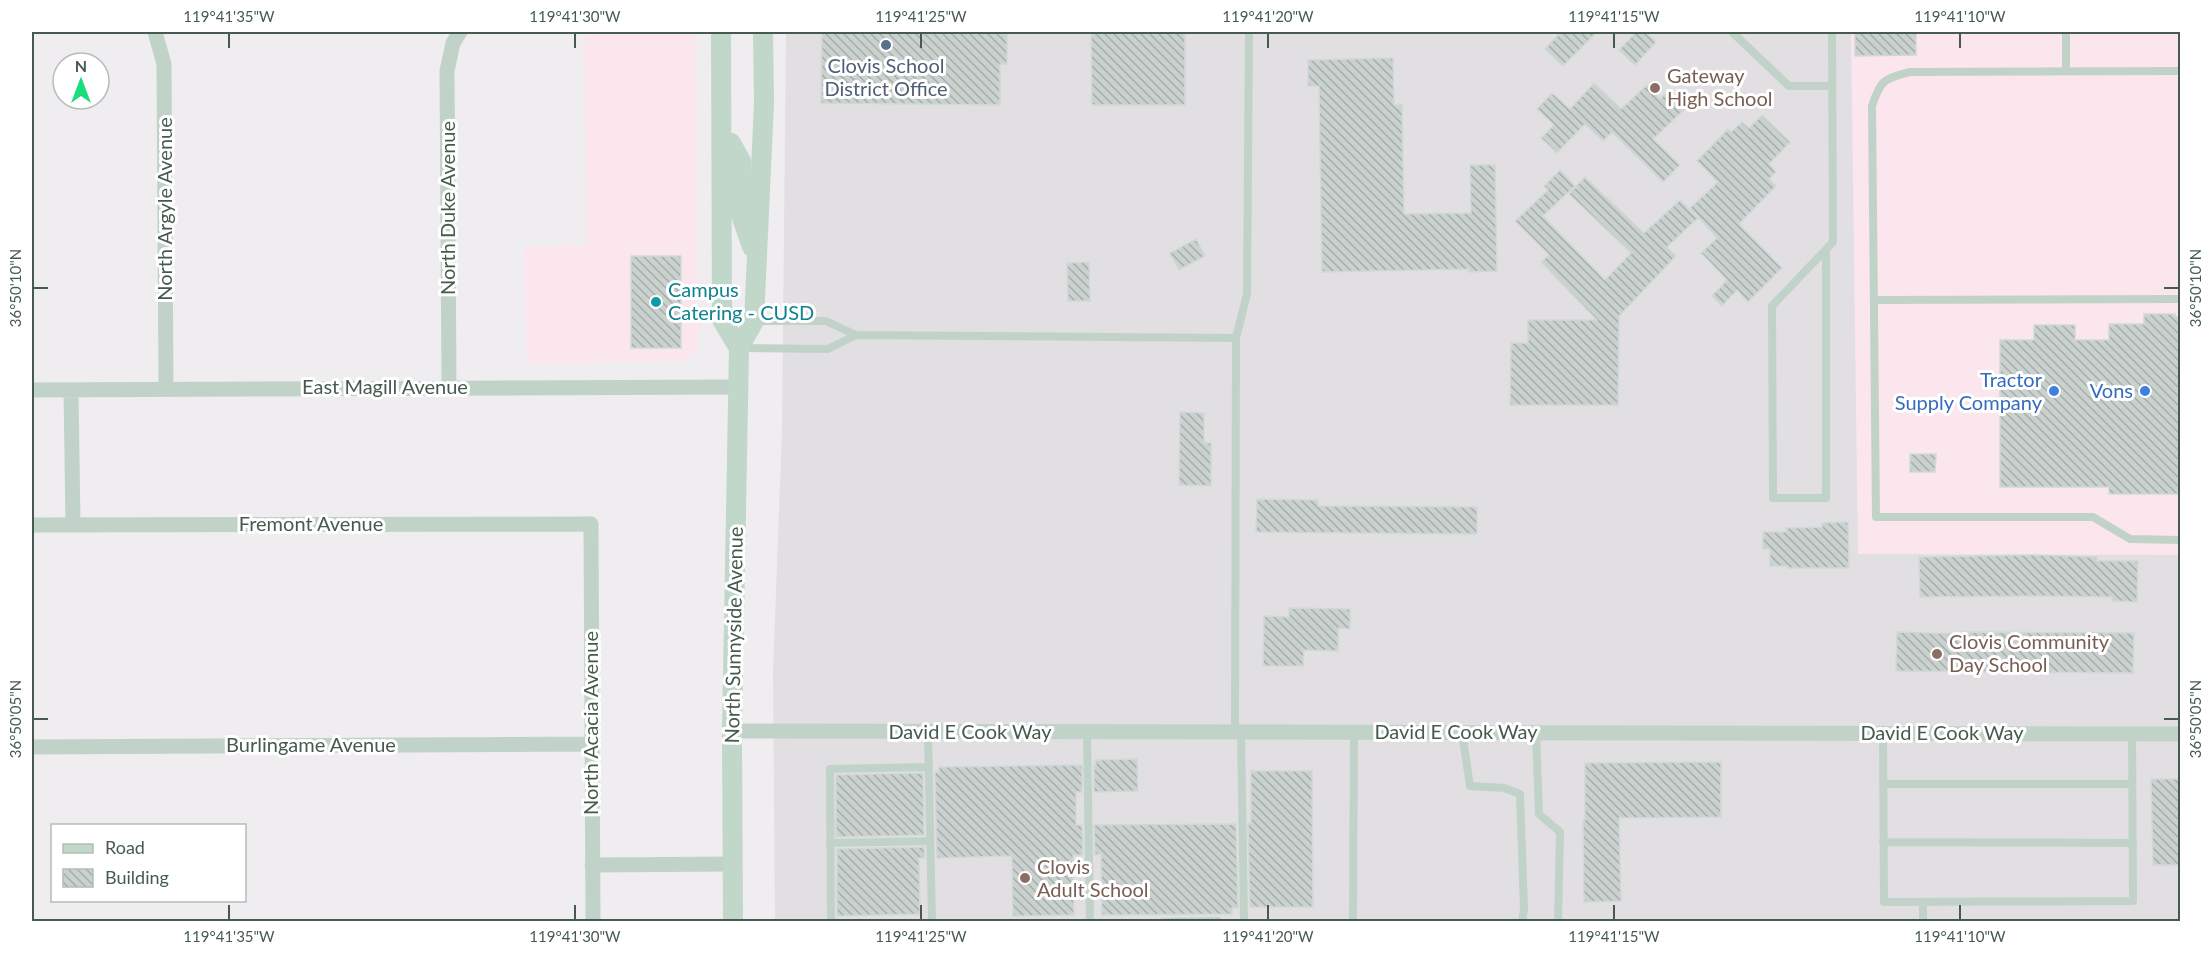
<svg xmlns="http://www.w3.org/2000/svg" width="2212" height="953" font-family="Lato,sans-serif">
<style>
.commercial{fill:#fbe6ee}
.education{fill:#e1dfe2}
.building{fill:url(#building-back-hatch);stroke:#d1d9d6;stroke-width:1.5}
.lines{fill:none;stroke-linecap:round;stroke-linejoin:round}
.service{stroke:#c1d3c8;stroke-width:8}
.minor{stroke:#c1d3c8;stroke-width:15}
.secondary{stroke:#c0d7ca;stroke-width:20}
.ticks{fill:none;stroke:#465b4e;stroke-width:2}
.service-dot{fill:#5c6f8a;stroke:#fff;stroke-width:2}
.education-dot{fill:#8d6e63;stroke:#fff;stroke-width:2}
.culture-dot{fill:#0f9aa8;stroke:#fff;stroke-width:2}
.shop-dot{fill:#3f7fe0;stroke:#fff;stroke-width:2}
.labels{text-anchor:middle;stroke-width:6;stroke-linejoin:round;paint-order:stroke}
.service-label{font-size:20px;fill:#4e5e75;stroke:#fff}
.education-label{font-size:20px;fill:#785e54;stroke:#fff;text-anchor:start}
.street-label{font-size:20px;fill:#465b4e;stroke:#fff}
.culture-label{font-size:20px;fill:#0d838f;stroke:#fff;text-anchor:start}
.shop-label{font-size:20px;fill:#366cbe;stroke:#fff;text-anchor:end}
.neatline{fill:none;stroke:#465b4e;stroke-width:2}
.ticks-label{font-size:15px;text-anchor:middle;fill:#465b4e}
</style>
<defs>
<pattern id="building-back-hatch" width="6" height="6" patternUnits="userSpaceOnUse" patternTransform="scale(1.5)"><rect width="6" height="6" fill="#cad2d0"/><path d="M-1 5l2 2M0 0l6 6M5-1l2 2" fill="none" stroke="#a6adab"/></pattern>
</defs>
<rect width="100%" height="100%" fill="#f0edf0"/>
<!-- commercial -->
<path class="commercial" d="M584,32H695L698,350L682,361L527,363L524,247L587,245Z
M1851,32H2180V555L1858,554Z"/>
<!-- education -->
<path class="education" d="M786,32H1851L1858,554L2180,555V921L775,922L773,672L782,430Z"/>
<!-- building -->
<path class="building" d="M822,32H1000V34H1007V64H1000V105L821,103Z
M1091,32H1185V105H1092Z
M1561,32H1597L1563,66L1545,49Z
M1636,32H1645L1656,42L1635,65L1619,50Z
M1855,32H1916V55L1855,56Z
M1393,58L1394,105H1402L1404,214L1471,213L1470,165H1495L1497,271L1469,272V269L1322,272L1319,86H1308V60Z
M1594,83L1621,109L1647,85L1660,99L1670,89L1687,107L1653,139L1680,165L1663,182L1612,132L1603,141L1585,124L1557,153L1541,138L1554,125L1537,109L1552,93L1570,109Z
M1762,115L1790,142L1769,164L1776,172L1769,179L1776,186L1739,224L1782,268L1748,302L1737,290L1722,306L1712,296L1727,280L1701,253L1717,238L1690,208L1718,182L1697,161L1728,129L1731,132L1742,122L1749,128Z
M1560,170L1575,186L1543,216L1605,280L1631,253L1569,194L1585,177L1644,233L1680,200L1698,218L1667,247L1676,256L1619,316L1618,405H1510L1511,343H1528V320H1597L1541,262L1549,255L1515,221L1548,190L1544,186Z
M1196,239L1205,256L1179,270L1170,253Z
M631,256H681V348H631Z
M1089,262L1090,301H1068L1067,263Z
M2144,314H2175V317H2181V494H2109V487H2000V340H2034V325H2075V340H2109V324H2144Z
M1180,412L1204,413V443H1211V486L1179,485Z
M1910,454H1936L1935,472H1910Z
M1257,499L1318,500V506L1477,507V534L1256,532Z
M1848,522L1849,568H1788V566H1770V549H1763V532H1787L1786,528L1822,527V523Z
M2030,555L2097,557V561H2138L2137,602L2112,601V597L2041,596L1920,597L1919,557Z
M1289,608L1350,609V629L1338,628V651L1304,650L1303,666H1263L1264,616L1289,617Z
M1897,632L1963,634V632L2134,633L2133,673L1896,671Z
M1137,759L1138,791L1094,792V765H1096L1095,760Z
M1721,762V817L1619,818L1621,901L1584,902L1583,820H1585V763Z
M1082,765V792H1076V825H1082L1083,855H1073L1074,915L1013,916L1012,856L937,858L935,772H939V767Z
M1251,771H1312L1313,907H1250L1248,823H1251Z
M923,773L924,835L836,837V775Z
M2151,779H2181V865H2153Z
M1236,824L1238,908H1232V914L1102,915L1101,854L1095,855L1094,825Z
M924,847L925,858H919L920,914L837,916V849Z"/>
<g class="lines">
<!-- service -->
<path class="service" d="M1732,32L1789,86H1832
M2066,32V71
M2180,71L1910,72C1884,78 1880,81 1872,106L1876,517H2093L2130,539L2180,540
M1826,251V498H1773L1772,306L1833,242L1832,32
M1874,300L2180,299
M755,321H826L856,335L1236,338
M740,348L828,349L856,335
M928,731L932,922
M1087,732L1090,922
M1235,732L1236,338L1247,294L1249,32
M1241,732L1244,922
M1462,732L1470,786L1504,788L1520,794L1524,910L1522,922
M1536,732L1539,814L1560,832L1558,922
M1883,733L1884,902L2133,901L2132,734
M1883,784H2132
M1883,842L2133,843
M830,843L930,841
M1923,902V922
M831,922L830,769L928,767
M1163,922L1218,921
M1353,922L1354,732"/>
<!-- minor -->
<path class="minor" d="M155,32L164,64L166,388
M449,387L447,71L453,43L460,32
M32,390L738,387
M71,390L73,525
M32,525L591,524L593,922
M732,731L2180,734
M32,747L591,744
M592,865L733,864"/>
<!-- secondary -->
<path class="secondary" d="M721,32L722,320L739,348
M722,141L731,143L741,161L740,212L752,247
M733,922L732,731L739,348L754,321L764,103L763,32"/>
</g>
<!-- ticks -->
<path class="ticks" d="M229,33V48M575,33V48M921,33V48M1268,33V48M1614,33V48M1960,33V48M33,288H48M2164,288H2179M33,719H48M2164,719H2179M229,905V920M575,905V920M921,905V920M1268,905V920M1614,905V920M1960,905V920"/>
<!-- markers -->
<circle class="service-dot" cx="886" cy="45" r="6"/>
<g class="education-dot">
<circle cx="1655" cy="88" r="6"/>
<circle cx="1937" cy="654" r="6"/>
<circle cx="1025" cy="878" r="6"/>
</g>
<circle class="culture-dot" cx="656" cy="302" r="6"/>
<g class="shop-dot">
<circle cx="2054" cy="391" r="6"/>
<circle cx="2145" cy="391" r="6"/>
</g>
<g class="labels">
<!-- service labels -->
<g class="service-label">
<text x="886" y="73">Clovis School<tspan x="886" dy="23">District Office</tspan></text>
</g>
<!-- education labels -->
<g class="education-label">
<text x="1667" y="83">Gateway<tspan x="1667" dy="23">High School</tspan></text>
<text x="1949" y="649">Clovis Community<tspan x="1949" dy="23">Day School</tspan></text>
<text x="1037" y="874">Clovis<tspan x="1037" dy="23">Adult School</tspan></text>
</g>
<!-- street labels -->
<g class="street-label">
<text transform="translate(448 208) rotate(-90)" y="7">North Duke Avenue</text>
<text transform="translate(165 209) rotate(-90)" y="7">North Argyle Avenue</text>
<text x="385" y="394">East Magill Avenue</text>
<text x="311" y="531">Fremont Avenue</text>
<text transform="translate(734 635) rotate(-89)" y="7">North Sunnyside Avenue</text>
<text transform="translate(591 723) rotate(-90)" y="7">North Acacia Avenue</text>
<text x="970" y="739">David E Cook Way</text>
<text x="1456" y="739">David E Cook Way</text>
<text x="1942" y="740">David E Cook Way</text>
<text x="311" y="752">Burlingame Avenue</text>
</g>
<!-- culture labels -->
<g class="culture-label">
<text x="668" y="297">Campus<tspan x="668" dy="23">Catering - CUSD</tspan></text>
</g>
<!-- shop labels -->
<g class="shop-label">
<text x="2042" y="387">Tractor<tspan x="2042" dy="23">Supply Company</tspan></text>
<text x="2133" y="398">Vons</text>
</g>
</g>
<!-- border -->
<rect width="2212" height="953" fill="none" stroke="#ffffff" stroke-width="66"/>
<!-- legend -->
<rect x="51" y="824" width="195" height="78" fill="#ffffff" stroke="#b5bdb8" stroke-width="1.5"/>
<rect x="63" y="844" width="30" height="9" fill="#c0d7ca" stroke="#b5bdb8" stroke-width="1.5"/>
<text x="105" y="854" font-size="18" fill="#465b4e">Road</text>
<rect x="63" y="869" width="30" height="18" fill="url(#building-back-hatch)" stroke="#b5bdb8" stroke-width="1.5"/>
<text x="105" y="884" font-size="18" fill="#465b4e">Building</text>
<!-- north arrow -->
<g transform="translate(81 81)"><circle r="28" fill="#ffffff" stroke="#b5bdb8" stroke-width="1.5"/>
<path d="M0-4.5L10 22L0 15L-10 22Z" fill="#1ade7c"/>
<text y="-9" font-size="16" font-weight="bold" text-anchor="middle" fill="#465b4e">N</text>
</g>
<rect x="33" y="33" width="2146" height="887" class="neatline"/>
<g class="ticks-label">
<text x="229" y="22">119°41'35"W</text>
<text x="575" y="22">119°41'30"W</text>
<text x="921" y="22">119°41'25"W</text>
<text x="1268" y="22">119°41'20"W</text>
<text x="1614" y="22">119°41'15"W</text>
<text x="1960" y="22">119°41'10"W</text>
<text transform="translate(16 288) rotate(-90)" y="5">36°50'10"N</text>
<text transform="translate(2196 288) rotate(-90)" y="5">36°50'10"N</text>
<text transform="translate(16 719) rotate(-90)" y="5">36°50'05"N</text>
<text transform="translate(2196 719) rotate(-90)" y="5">36°50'05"N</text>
<text x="229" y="942">119°41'35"W</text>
<text x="575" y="942">119°41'30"W</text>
<text x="921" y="942">119°41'25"W</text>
<text x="1268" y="942">119°41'20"W</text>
<text x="1614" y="942">119°41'15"W</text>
<text x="1960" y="942">119°41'10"W</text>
</g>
</svg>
